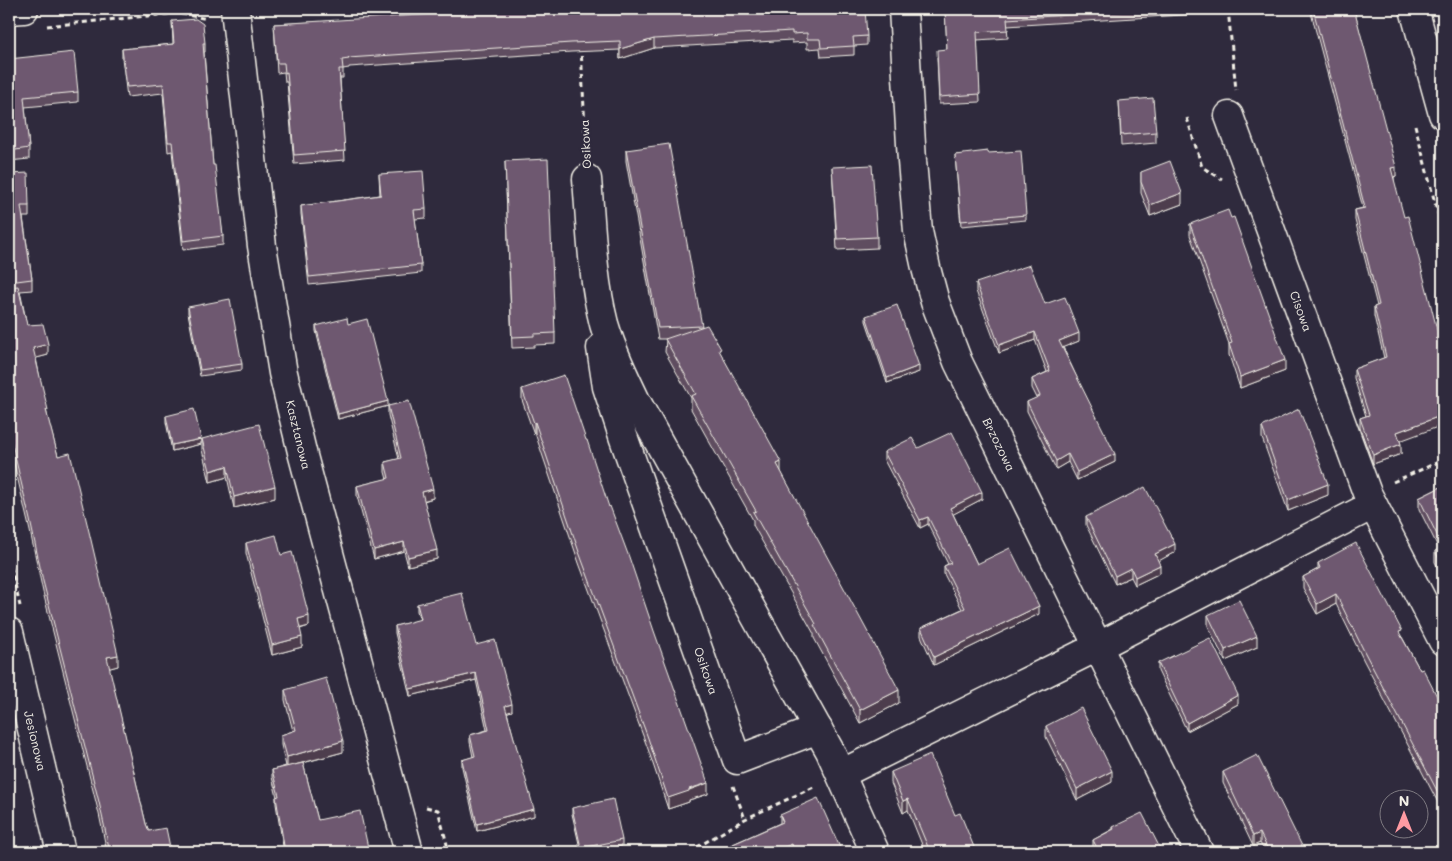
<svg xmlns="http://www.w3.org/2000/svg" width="1452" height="861" font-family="Mali,sans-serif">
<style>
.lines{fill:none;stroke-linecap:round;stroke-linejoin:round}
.minor-casing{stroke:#f4f1e8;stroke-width:31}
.path{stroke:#f4f1e8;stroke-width:3;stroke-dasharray:5 4;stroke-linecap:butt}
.minor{stroke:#2f2a3d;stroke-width:28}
.wall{fill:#5f4d60;stroke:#f4f1e8}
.shaded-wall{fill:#4d3e4e;stroke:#f4f1e8}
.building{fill:#6e5970;stroke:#f4f1e8}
.labels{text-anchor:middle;stroke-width:4.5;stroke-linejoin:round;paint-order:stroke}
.street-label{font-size:12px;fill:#f4f1e8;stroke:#2f2a3d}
</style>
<rect width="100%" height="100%" fill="#2f2a3d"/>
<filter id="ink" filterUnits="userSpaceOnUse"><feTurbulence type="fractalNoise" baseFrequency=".02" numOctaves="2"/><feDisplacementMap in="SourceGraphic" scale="10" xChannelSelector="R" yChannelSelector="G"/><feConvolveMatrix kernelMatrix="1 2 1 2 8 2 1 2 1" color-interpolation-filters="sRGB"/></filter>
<g filter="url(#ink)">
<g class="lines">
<defs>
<g id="minor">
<path id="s1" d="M235,9L262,246L283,373L303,456L409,852"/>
<path id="s2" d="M903,9L912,161L918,231L926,268L935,302L958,362L1199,852"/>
<path d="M1414,9L1443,114"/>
<path d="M9,10L24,9"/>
<path id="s3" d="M1229,116L1367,493L1443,641"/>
<path d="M587,179C591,227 592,277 604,324C612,351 624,376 636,401L830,751L875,852"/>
<path id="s4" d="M601,348L607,387L623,436L737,760L818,729"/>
<path id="s5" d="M9,632L61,852"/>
<path d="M841,774L1097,647L1373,505"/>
</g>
</defs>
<!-- minor casing -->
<use href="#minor" class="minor-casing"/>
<!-- path -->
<path class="path" d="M1228,9L1236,90
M47,26L178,13L207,19
M581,47L586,151
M1187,118L1202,167L1222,179
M1415,125L1435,203L1443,230
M1393,482L1443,460
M9,558L20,606
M733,786L745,819
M426,807L438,810L449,852
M689,852L745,819L816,786"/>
<!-- minor -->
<use href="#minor" class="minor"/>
</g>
<!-- wall -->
<path class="wall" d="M945,9H1198V14L1007,26L1008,38L977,40L980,102L939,104L937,57L947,49Z
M1310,9H1354L1396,176L1394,177L1400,441L1401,454L1373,464L1360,428V418L1366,416L1354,378V369L1384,358L1374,316V307L1377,306L1355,220V210L1363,208Z
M548,10L867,36V45L854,46V55L821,57L820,48L807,49V42L792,43V40L654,48L620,59V50L571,52L349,67V68L343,69V78H340L345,160L294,164L287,82H285L284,72L277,73L274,24Z
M172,21L205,43V52H204L213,165L223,236V245L183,250L172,151L168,152L163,93L127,97L122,58V49L173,44Z
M9,59L78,92V102L25,107L29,148V159L9,161Z
M1119,101L1156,132V143L1121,146Z
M626,150L702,327L721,354L899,703L860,723L814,638V634L753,525V520L691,409V398L665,352L666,339H658L626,161Z
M988,153L1026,215V220L961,226L955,155Z
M505,161L555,333V344L534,345V347L512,348Z
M832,167L877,237V248L837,250Z
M1141,172L1182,204L1150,216L1141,193Z
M9,174L29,206V217H23L32,279V290L20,291L27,325L48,355L36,358L48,419L58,456L118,666L109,668L146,824L149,831L171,852H107L99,814L43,592L30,531L9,442Z
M379,174L426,209V218L415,219L421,265V273L309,285L301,214V206L380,195Z
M1190,224L1285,371L1240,388L1229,355V344L1190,235Z
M976,283L1045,304L1079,341L1063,347L1115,462L1077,480L1068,462L1056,469L1027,411V402L1037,398L1032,388V379L1047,372L1035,340L999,353L976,291Z
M188,307L242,364V370L200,376L188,313Z
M866,316L919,372L887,383L866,321Z
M316,326L388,406L433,498L424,501L437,559L408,566L404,551L374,559L357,496V486L387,479L385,472V462L399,459L388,415V406L338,419L316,331Z
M522,389L609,507L708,794L689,800V802L668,809L648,749L579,563L535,433L534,434L522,400Z
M166,416L201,444L172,451L166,422Z
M1262,427L1328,495L1288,511L1262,438Z
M202,439L275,498L234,508L227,477L210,482L202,450Z
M918,448L982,499L953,514L977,564L1039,614L934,665L921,636V628L962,609L944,574V566L948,564L928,524L920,528L884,460V452Z
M1443,486V577L1435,562V551L1439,549L1419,509V498Z
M1086,517L1175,552L1158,561L1160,573L1135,585L1131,577L1115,584L1086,525Z
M246,543L281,555L309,626L300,629L302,647L272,655L246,553Z
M1318,563L1402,637L1420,670L1443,708V812L1364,661L1336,604L1317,614L1303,588V577L1318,569Z
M417,604L476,645L512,711L507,712L534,816L477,831L462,767V760L473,757L470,742V735L487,730L476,680L410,696L395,633V626L420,620L417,611Z
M1208,615L1257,647L1225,661L1208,626Z
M1158,663L1238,704L1187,731L1158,671Z
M285,690L343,752L303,763L318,820L369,852H284L276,804V797H277L272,777V770L286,766L281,745V735L293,731L285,700Z
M1046,726L1112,782L1077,800L1046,737Z
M891,772L955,815L976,852H925L908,810L903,813L891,783Z
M1223,772L1305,852H1265L1260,843L1253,846L1223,783Z
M572,808L622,840V846L589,852H581L572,814Z
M780,815L842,852H724V848L780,823Z
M1113,827L1162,852H1093V840L1113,829Z"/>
<!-- shaded-wall -->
<path class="shaded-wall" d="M654,39V48L620,59V49Z
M1396,167V176L1391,178V168Z
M1182,193V204L1150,216V205Z
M1035,332V340L999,353V345Z
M1079,333V341L1059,349V341Z
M48,344V355L33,359V348Z
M1285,360V371L1240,388V377Z
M919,366V372L887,383V378Z
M388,401V406L338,419V414Z
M1443,415V425L1397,442V432Z
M535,422V433L534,434V423Z
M201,439V444L172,451V445Z
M1401,444V454L1373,464V455Z
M1068,454V462L1056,469V461Z
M1115,454V462L1077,480V472Z
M781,462V474L777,464Z
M227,466V477L210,482V471Z
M1328,484V495L1288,511V500Z
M275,486V498L234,508V497Z
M433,489V498L422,501V492Z
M982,492V499L950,516V508Z
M928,517V524L920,528V520Z
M404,542V551L374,559V550Z
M1175,544V552L1155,563V554Z
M437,550V559L408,566V557Z
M1160,565V573L1135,585V577Z
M1131,568V577L1115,584V576Z
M1336,594V604L1317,614V604Z
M1039,606V614L934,665V657Z
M309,616V626L298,629V619Z
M1257,636V647L1225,661V650Z
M302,637V647L272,655V645Z
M118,655V666L107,669V657Z
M476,673V680L410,696V689Z
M899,690V703L860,723V710Z
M1238,695V704L1187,731V723Z
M512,704V711L505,713V706Z
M343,741V752L287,767V757Z
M1112,771V782L1077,800V789Z
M708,783V794L689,800V802L668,809V798Z
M908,799V810L903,813V801Z
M534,809V816L477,831V824Z
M1260,833V843L1253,846V836Z
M792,844V852H773Z"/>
<!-- building -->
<path class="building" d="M516,9H548V10L561,9V11L603,9H865L867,36L853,37L854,46L821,48L820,39H807V33L792,34V31L654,39L620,49V41L571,43L348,58L349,59L342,60L343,69H339L345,151L294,155L287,72L285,73L284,63H277L274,24Z
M945,9H1162L1007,19L1008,30L977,32L980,94L939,97L937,50L947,49Z
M1313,9H1354L1396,167L1391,168L1404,217L1408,216L1441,345L1443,344V415L1397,432L1401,444L1373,455L1360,418L1369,415L1354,369L1386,357L1374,307L1379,305L1355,210L1365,208Z
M196,19L203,24L205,43H203L213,165H215L223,236L183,241L172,142H168L163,84L127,87L122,49L174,44L172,21Z
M74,52L78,92L24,97L29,148L9,151V59Z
M1153,98L1156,132L1121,135L1119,101Z
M669,144L702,326L658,328L626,150Z
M988,151V153L1021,151L1026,215L961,221L955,155Z
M548,159L555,333L534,334V336L512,337L505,161Z
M1170,161L1182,193L1150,205L1141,182V172Z
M872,165L877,237L837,239L832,167Z
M423,171L426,209L414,210L421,265L309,277L301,206L381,195L379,174Z
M28,173L29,206H21L32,279L9,282V174Z
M1228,210L1231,218L1234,217L1285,360L1240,377L1229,344L1232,343L1190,224Z
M1030,265L1045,304L1065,297L1079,333L1059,341L1115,454L1077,472L1068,454L1056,461L1027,402L1040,396L1032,379L1050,371L1035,332L999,345L976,283Z
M18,286L27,325L43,324L48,344L33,348L48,410H46L58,456L70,453L91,540L118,655L107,657L146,824L149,831L166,828L171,852H110L99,802L43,581L30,520L9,431V287Z
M230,299L242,364L200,370L188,307Z
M897,305L919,366L887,378L866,316Z
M347,318L348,324L367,319L388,401L338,414L316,326Z
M707,325L721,349L719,350L781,462L777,464L899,690L860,710L814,625L816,624L753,512L756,511L691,396L696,394L665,339Z
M564,375L586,440H587L609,507L610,506L629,557L654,631L708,783L689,789V791L668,798L648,738L579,552L535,422L534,423L522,389Z
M409,401L433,489L422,492L437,550L408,557L404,542L374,550L357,486L389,478L385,462L401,458L388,406Z
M194,409L201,439L172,445L166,416Z
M1299,409L1328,484L1288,500L1262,427Z
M259,424L275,486L234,497L227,466L210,471L202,439Z
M952,432L982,492L950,508L977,564L1010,548L1039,606L934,657L921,628L965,608L944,566L951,563L928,517L920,520L884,452L912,438L918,448Z
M1443,486V547L1419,498Z
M1145,487L1175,544L1155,554L1160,565L1135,577L1131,568L1115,576L1086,517Z
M276,535L281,555L292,552L309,616L298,619L302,637L272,645L246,543Z
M1356,543L1402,631L1399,632L1420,670L1423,669L1443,708V802L1364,651L1336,594L1317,604L1303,577L1320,568L1318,563Z
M1443,547V567L1435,551Z
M462,593L476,645L495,640L512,704L505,706L534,809L477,824L462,760L475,756L470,735L489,730L476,673L410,689L395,626L421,619L417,604Z
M1239,600L1257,636L1225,650L1208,615Z
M1210,638L1238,695L1187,723L1158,663Z
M326,678L343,741L287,757L281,735L296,730L285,690Z
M1081,708L1112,771L1077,789L1046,726Z
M930,755L955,815L960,813L976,852H930L908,799L903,801L891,772Z
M1257,755L1305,852H1269L1260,833L1253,836L1223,772Z
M303,763L318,820L360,811L369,852H285L276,797L279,796L272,770Z
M818,798L842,852H795L792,844L773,852H726L724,848L783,822L780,815Z
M613,799L622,840L581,848L572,808Z
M1142,813L1162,852H1099L1093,840L1114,829L1113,827Z"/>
</g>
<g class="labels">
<!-- street labels -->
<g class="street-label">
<text transform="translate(586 144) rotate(-93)" y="4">Osikowa</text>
<text dy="4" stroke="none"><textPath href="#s3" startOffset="208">Cisowa</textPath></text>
<text dy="4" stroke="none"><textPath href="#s1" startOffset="431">Kasztanowa</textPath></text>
<text dy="4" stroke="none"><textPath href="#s2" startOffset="452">Brzozowa</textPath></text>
<text dy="4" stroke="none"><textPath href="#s4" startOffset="340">Osikowa</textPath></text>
<text dy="4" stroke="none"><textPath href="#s5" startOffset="112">Jesionowa</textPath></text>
</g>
</g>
<!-- margin -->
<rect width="1452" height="861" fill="none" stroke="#2f2a3d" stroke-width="30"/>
<rect x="15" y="15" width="1422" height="831" fill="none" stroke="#f4f1e8" stroke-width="2" filter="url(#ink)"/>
<!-- north arrow -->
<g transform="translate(1404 814)"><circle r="24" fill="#2f2a3d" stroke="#7e7a81"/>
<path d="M0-4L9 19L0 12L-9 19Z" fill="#ff9aa2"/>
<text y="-8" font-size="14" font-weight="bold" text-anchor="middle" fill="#f4f1e8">N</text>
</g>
</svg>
